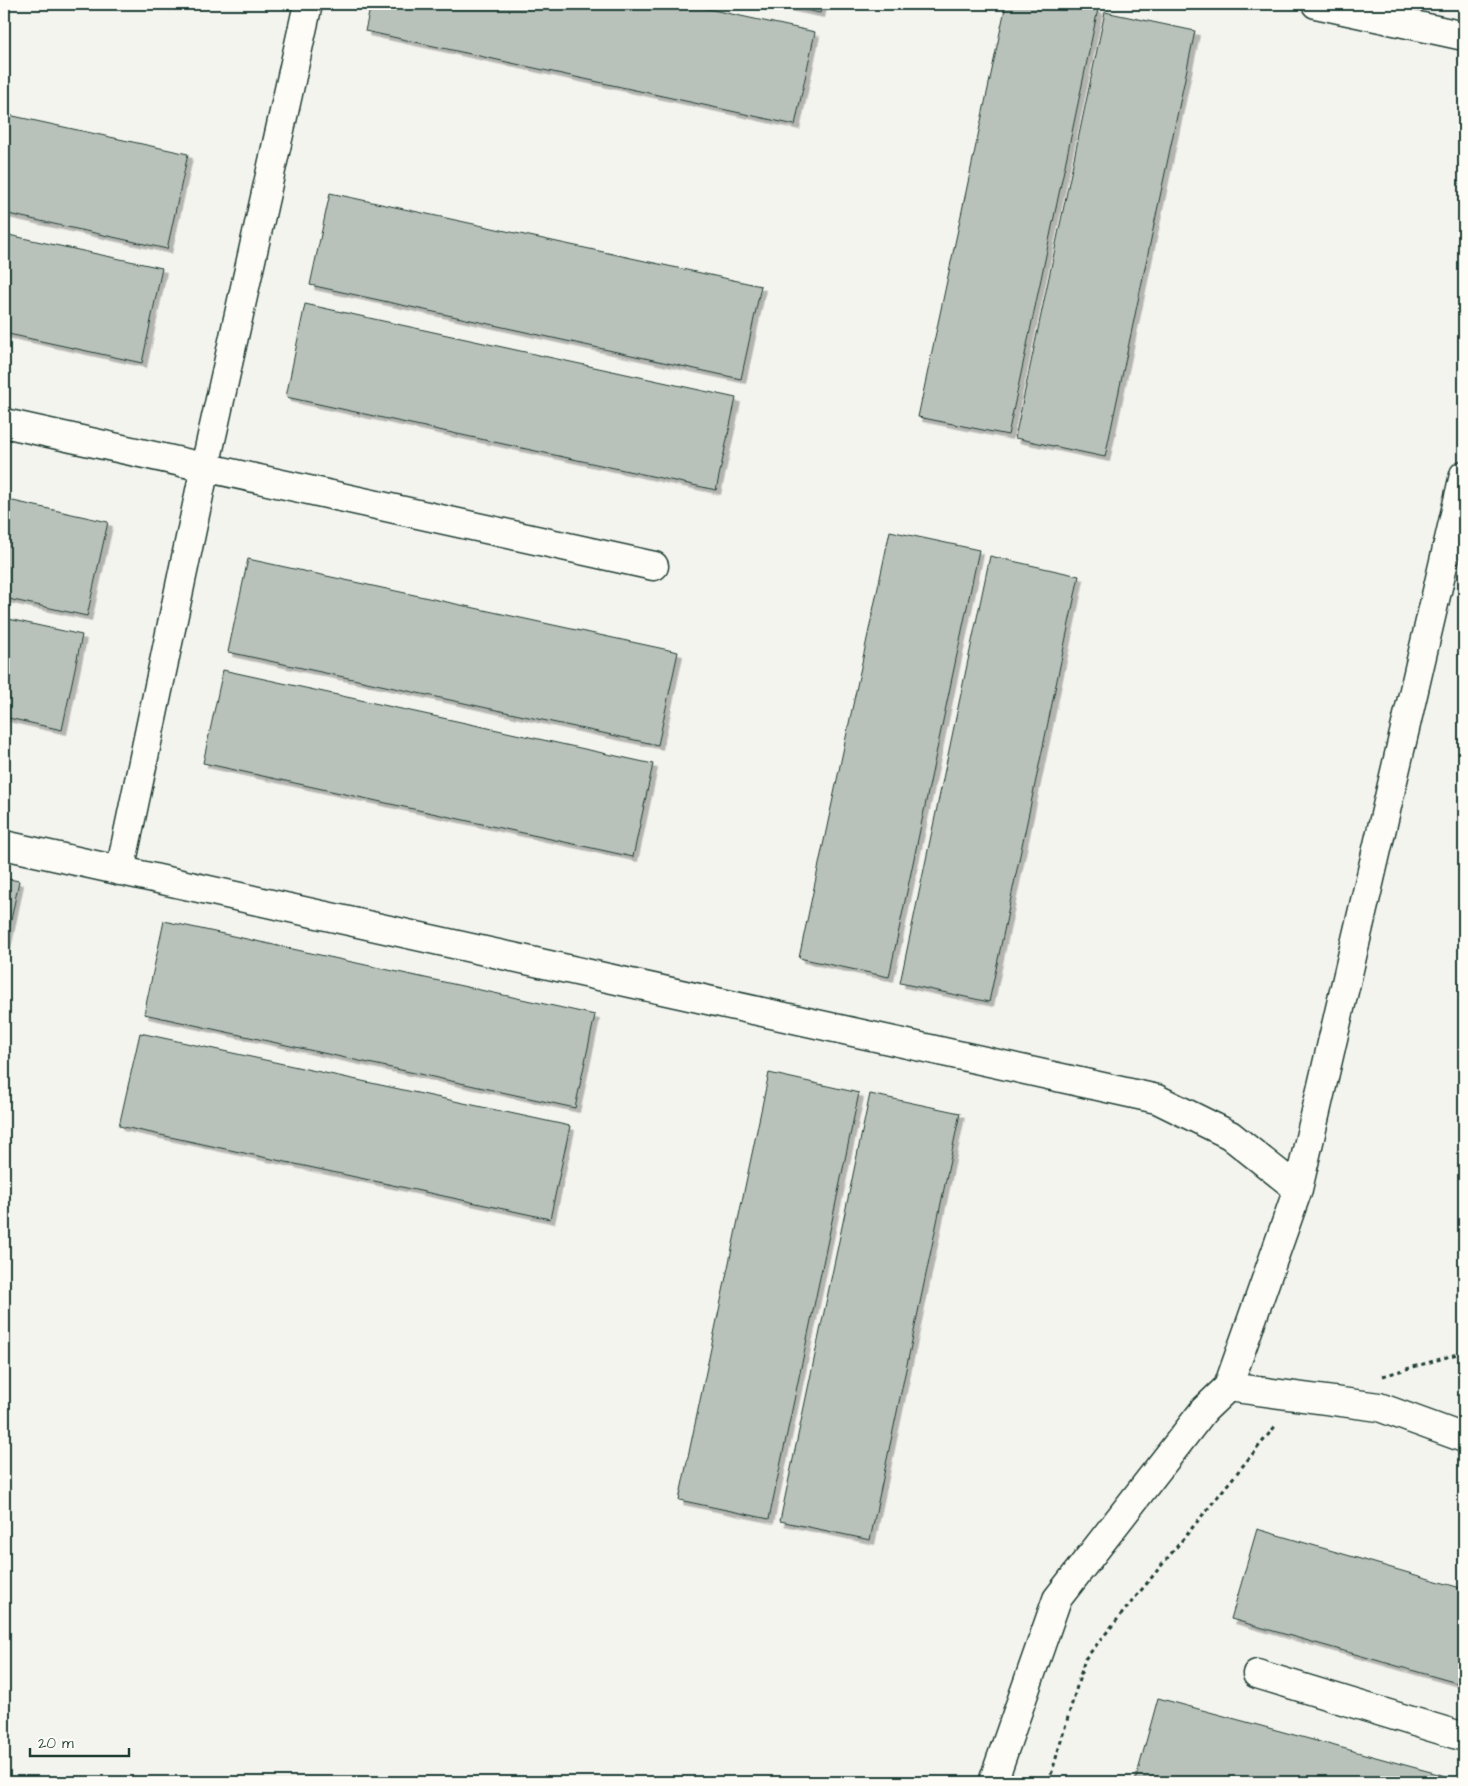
<svg xmlns="http://www.w3.org/2000/svg" width="1468" height="1786" font-family="'Architects Daughter',sans-serif">
<style>
.building{fill:#b9c1bb;stroke:#1f3d34;filter:url(#shadow)}
.lines{fill:none;stroke-linecap:round;stroke-linejoin:round}
.minor-casing{stroke:#1f3d34;stroke-width:31}
.path{stroke:#1f3d34;stroke-width:3;stroke-dasharray:4 4;stroke-linecap:butt}
.minor{stroke:#fdfcf7;stroke-width:28}
</style>
<defs>
<filter id="shadow"><feDropShadow dx="4.5" dy="4.5" stdDeviation="0" flood-color="#0004"/></filter>
</defs>
<rect width="100%" height="100%" fill="#f4f4ef"/>
<filter id="ink" filterUnits="userSpaceOnUse"><feTurbulence type="fractalNoise" baseFrequency=".02" numOctaves="2"/><feDisplacementMap in="SourceGraphic" scale="10" xChannelSelector="R" yChannelSelector="G"/><feConvolveMatrix kernelMatrix="1 2 1 2 8 2 1 2 1" color-interpolation-filters="sRGB"/></filter>
<g filter="url(#ink)">
<!-- building -->
<path class="building" d="M371,4H685L815,32L795,125L365,31Z
M776,4H822L820,13Z
M1006,4H1073L1098,9L1008,435L918,417Z
M1105,12L1195,31L1105,457L1015,438Z
M4,114L188,154L167,249L4,213Z
M330,193L761,286L741,379L310,285Z
M4,234L162,268L142,363L4,333Z
M305,304L736,398L716,490L286,397Z
M4,499L108,522L87,616L4,598Z
M890,531L979,550L889,977L799,958Z
M990,556L1079,576L989,1002L900,983Z
M248,559L678,652L658,745L228,652Z
M4,618L82,635L62,730L4,717Z
M223,670L653,764L633,857L203,763Z
M4,878L19,881L4,954Z
M164,921L595,1015L575,1108L144,1014Z
M140,1033L570,1126L550,1219L119,1126Z
M769,1073L859,1093L769,1519L679,1500Z
M870,1094L960,1113L870,1540L780,1521Z
M1257,1529L1464,1589V1685L1231,1619Z
M1158,1698L1464,1781V1782H1135Z"/>
<g class="lines">
<defs>
<path id="minor" d="M1316,4L1464,36
M4,423L654,566
M4,845L1157,1099L1230,1135L1298,1189
M120,871L205,467L308,4
M1228,1387L1379,1407L1464,1438
M1257,1674L1464,1737
M993,1782L1057,1599L1204,1410L1228,1387L1298,1189L1464,475"/>
</defs>
<!-- minor casing -->
<use href="#minor" class="minor-casing"/>
<!-- path -->
<path class="path" d="M1383,1376L1464,1352
M1049,1782L1085,1659L1277,1424"/>
<!-- minor -->
<use href="#minor" class="minor"/>
</g>
</g>
<!-- margin -->
<rect width="1468" height="1786" fill="none" stroke="#fdfcf7" stroke-width="20"/>
<rect x="10" y="10" width="1448" height="1766" fill="none" stroke="#1f3d34" stroke-width="2" filter="url(#ink)"/>
<!-- scale -->
<path d="M30 1748v8h99v-8" fill="none" stroke="#1f3d34" stroke-width="2.5"/>
<text x="38" y="1748" font-size="15" fill="#1f3d34" stroke="#fdfcf7" stroke-width="4" paint-order="stroke">20 m</text>
</svg>
